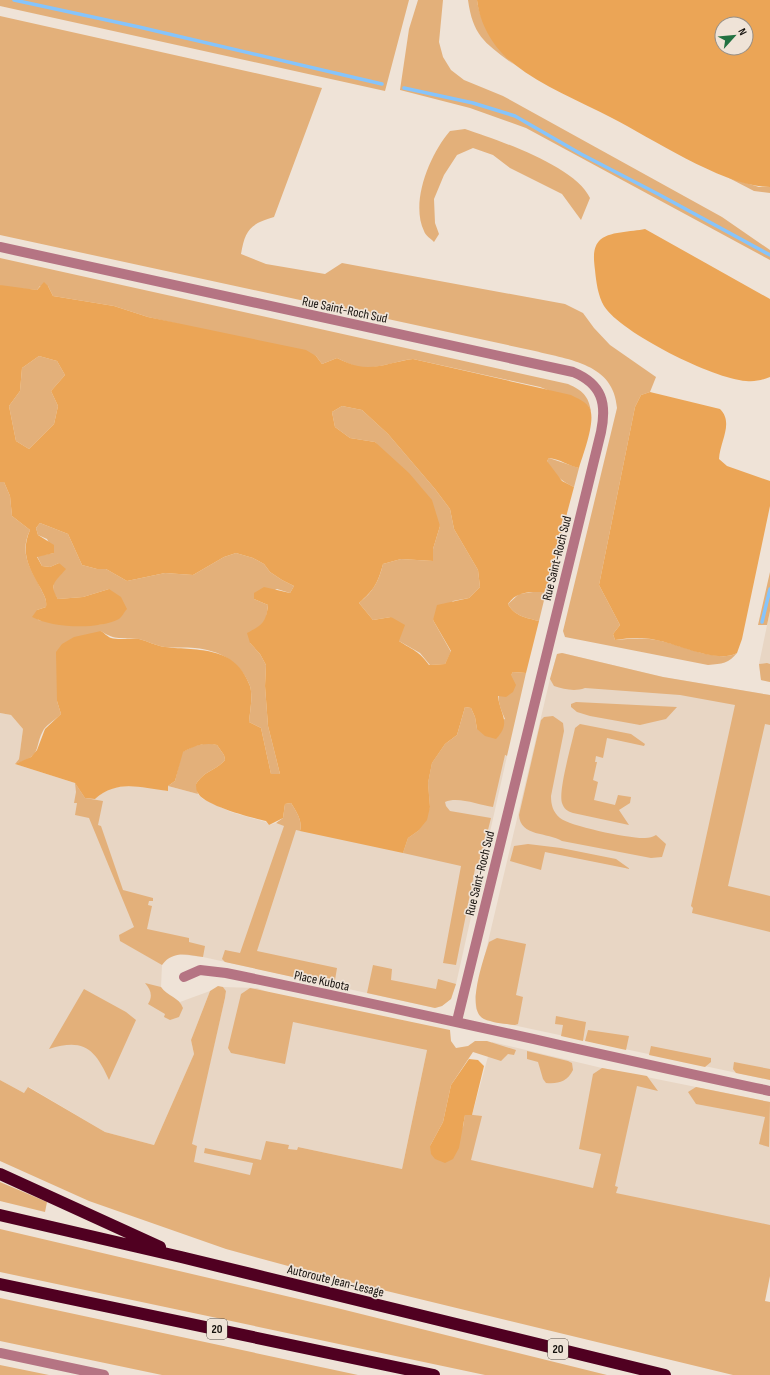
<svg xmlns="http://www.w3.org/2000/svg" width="770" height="1375" font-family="'Sofia Sans Condensed',sans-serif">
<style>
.built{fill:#e8d6c4}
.green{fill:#e3b07a}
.forest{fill:#eba556;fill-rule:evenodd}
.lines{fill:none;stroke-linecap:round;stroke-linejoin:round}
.stream{stroke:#86c4fb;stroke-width:3.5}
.minor{stroke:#b57483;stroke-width:10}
.highway{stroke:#500021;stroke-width:12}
.labels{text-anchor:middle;stroke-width:3.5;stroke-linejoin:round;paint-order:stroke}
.shield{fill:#efe3d7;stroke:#564f49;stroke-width:1}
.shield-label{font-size:12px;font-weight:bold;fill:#14100c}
.street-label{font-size:13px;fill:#14100c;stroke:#efe3d7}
</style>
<rect width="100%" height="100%" fill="#efe3d7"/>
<!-- built -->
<path class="built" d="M770,611V682L761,680L759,664Z
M562,653L663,677L770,695V1080L484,1019L476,1009L475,997L550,679L557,654Z
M0,713L11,715L23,729L19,759L15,764L75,783L95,799L106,790L118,787L142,786L168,791V786L198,794L203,799L231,812L266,822L269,825L276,823L300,831L445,743L507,756L456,984L451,999L442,1006L435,1008L203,957L177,954L165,960L162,965L161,987L163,991L180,1002L210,991L191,1040L194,1054L154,1145L105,1132L29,1087L24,1093L0,1080Z
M223,987L257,988L427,1050L402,1169L298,1147L297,1150L261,1160L252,1179L187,1162L225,998L226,991Z
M492,1042L602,1068L770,1102V1228L752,1222L594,1189L466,1164L477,1116L472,1115Z"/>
<!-- green -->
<path class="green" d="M0,0H409L385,91L0,6Z
M418,0H443L439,42L443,57L451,70L464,80L503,96L722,217L770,250V260L526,128L470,108L400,90L409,29Z
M468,0H477C480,24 497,46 513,64C485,43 473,36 468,0Z
M0,16L322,88L274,217C250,224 245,230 241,254L266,264L325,274L342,263L565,304L583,313L594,328L610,345L656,377L650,392L641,395L635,407L599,585L620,625L613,634L615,640C629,639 641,637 656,640C678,643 718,664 737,653C729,663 722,664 708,665L565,637L563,631L617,408C614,364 570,360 535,351L0,235Z
M465,129C498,140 575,166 590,198L581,220L562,194L510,168L493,155L473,148L457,155L444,175L434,199L435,223L439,234L434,242C431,239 425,235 424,231C410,202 430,154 450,131Z
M727,177L759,187H770V193L754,191Z
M0,258L568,384C582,390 589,396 591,412L588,406L540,387L413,359C395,361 376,370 358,367C351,365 344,361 337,358L322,364L316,356L148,317L114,306L53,296L48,286H40L37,290L3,287L0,285Z
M39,356L57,361L65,375L51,391L58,406L54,424L29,449L16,441L9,406L20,391L22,368Z
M342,406L362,410L388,434L435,489L450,509L454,529L478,570L480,587L469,598L453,601L433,620L451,652L445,664L430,665L420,653L399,641L391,617L373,620L359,603C373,592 379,581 383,564L401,559L433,561V549L440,526L375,442L350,438L335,427L332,412Z
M549,458L579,468L574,487C563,482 552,474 547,461Z
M0,482H4L10,496L12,516L30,530C19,553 30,568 41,589C44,596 47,599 46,607L37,610L38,620L80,626L103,624L109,589L83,597L58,599L53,592L54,581L61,574L59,563L50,567L42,566L37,556L54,553L47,539L38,535L36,528L40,523L68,534L82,565L97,569H106L127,581L165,573L193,575L224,557L236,553L253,558L264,564L270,572L282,580L294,586L290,593L277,589L254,599L268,605L266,619L250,643L260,654L266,665L265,686L268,726L280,774H271L261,728L249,722C250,712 253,696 250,686C241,662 219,650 195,648C185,647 175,648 165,647C156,646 148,641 139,639C121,637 116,641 101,631L57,670V701L61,714C56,719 48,724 44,729C33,748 44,755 15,764L19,759L23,729L11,715L0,713Z
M770,572V611L767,625H758Z
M533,592H546L539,621C527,618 514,616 508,604L519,594Z
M562,653L663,677L770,695V725L765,724L728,886L770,896V932L692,913L693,908L691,906L735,705L680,695L585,688C574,692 564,689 554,686L550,679L557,654Z
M767,663L770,664V682L761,680L759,664Z
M513,672L526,673L507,756L505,755L493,807C479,805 458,796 445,802L446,806L450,811L491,818L478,870L475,869L456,965L443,963L461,866L403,853L408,838L418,831L430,807L428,783L432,763L445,744L457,735L465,707L471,708L475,717L477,729L505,719C494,694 498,693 513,672Z
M576,702L677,707L666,719L640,725L590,716L577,712L571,707V704Z
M553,716L563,723L564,731L551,796C551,805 553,812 560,818C569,826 631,839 645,838C649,838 653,837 656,835L666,844L662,857L651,858L562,841C548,832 520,837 519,815L541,720L544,717Z
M580,724L631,734L645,744L644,746L607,738L603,758L596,756L595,762H597L593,780L598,782L594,800L615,805L618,795L631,797L630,803L619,810L629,825L573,813C567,811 564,809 562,803C558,791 572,743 575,728Z
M208,743L217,745L224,755L225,760C214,772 205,770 196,784L198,794L168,786L175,781L182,752L194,746Z
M75,783L85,798L103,801L98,825L101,826L123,890L153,898V901H149L148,905L152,906L147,929L189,938V942L205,946L203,957C188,955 173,950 162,965L120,941L119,935L134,927L89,818L75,815L77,803H74L76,792Z
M291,803C296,811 303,821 300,831L296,830L257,951L337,968L334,986L225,962L222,959L225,950L240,953L284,826L276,823L283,818L285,804Z
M528,844L561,848L616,859L630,869L545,852L541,870L510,861L514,846Z
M497,938L526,944L516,995L523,997L518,1024L515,1025C506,1024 493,1023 484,1019C465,1010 484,958 489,942Z
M373,965L392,969L391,980L436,989L438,979L456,984L451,999L442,1006L435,1008L367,993Z
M145,983L161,987C167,996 179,997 183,1008L179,1017L170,1020L164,1017L165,1014L148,1004C153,996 151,990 145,983Z
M218,986L223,987L226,991L225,998L192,1144L197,1146L194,1162L250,1175L253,1163L204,1153L205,1148L261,1160L266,1141L289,1145L288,1149L297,1150L298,1147L402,1169L427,1050L293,1022L285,1064L231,1053L228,1048L241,994L250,988L450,1030L451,1041L456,1048L468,1046L475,1041H487L516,1050L514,1055L508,1054L501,1061L473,1052L451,1085L443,1122L430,1146L463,1127L465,1114L482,1116L471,1160L593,1188L601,1154L579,1149L593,1074L602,1068L647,1076L658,1091L637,1086L615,1186L618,1187L616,1193L770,1225V1276L765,1301L770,1302V1375H733L325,1276L226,1249L89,1201L0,1161V1080L24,1093L28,1087L105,1132L154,1145L194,1054L191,1040L210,991Z
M84,989L126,1012L136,1020L109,1080C95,1049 84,1038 49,1049Z
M556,1016L586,1022L583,1041L561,1036L563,1025L555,1024Z
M588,1030L629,1036L626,1050L585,1041Z
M651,1046L711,1058V1062L705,1067L649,1055Z
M527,1051L568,1061L572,1063L573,1070C567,1082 558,1084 546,1083L543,1079L538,1062L527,1059Z
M734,1062L770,1069V1080L736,1073L733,1069Z
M696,1087L770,1102L769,1147L759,1144L765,1117L696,1104L688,1092Z
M0,1182L47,1202L45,1212L0,1201Z
M0,1229L337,1308L607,1375H485L0,1272Z
M0,1298L358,1375H162L0,1341Z
M0,1365L49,1375H0Z"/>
<!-- forest -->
<path class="forest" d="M477,0H770V187C725,187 653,139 612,118C580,101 543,87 514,64C494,49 480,25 477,0ZM722,24H746V48H722Z
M645,229L770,299V377C762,380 755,382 746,381C714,379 621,333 604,306C598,296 596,281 595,270C594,261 592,249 599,241C608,231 632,232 645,229Z
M44,282L48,286L53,296L114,306L148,317L306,350L316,356L322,364L337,358C344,361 351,365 358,366C376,370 395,361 413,359L571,395C577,398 586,402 589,407C597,419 583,454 579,468C569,466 560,459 549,458L547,461L562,481L574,487L546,592C532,592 517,590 508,604C514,616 527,618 539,621L526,673L513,672L511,675L516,685L513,692L506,697L498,696C500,715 512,722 496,739L485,736L477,729L475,717L471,708L465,707L457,735L445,744L432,763L428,783L430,807L427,820L418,831L408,838L403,853L300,831C303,821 296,811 291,803L285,804L283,818L269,825L266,821C252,818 203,805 198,793C196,791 196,787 196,784C205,770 214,772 225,760L224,755L217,745C204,742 194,746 183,752L175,781L168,786V791C140,788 118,779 95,799L85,798L75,783L15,764L31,757L37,750L45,729L61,714L57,701L56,652L62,644L74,637L101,631C104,633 108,637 111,638C119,640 130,638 139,639C148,641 156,646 165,647C199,651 235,645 250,686C253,696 250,711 249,722L261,728L271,774H280L268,726L265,686L266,665L260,654L250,643L247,633C262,625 266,623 268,605L254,599V593L264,587L290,593L294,586L282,580L270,572L264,564L253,558L236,553L224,557L193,575L165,573L127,581L106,569H97L82,565L68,534L40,523L36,528L38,535L54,545V553L37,557L42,566L50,567L59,563L66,569C56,581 48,584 58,599L83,597L109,589L121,597L127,609C124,612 122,617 119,619C98,630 52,628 32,617L37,610L46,607C47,599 44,596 41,589C29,568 20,553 30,530L12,516L10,496L4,482H0V285L37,290ZM39,356L57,361L65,375L51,391L58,406L54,424L29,449L16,441L9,406L20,391L22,368ZM342,406L362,410L388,434L435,489L450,509L454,529L478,570L480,587L469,598L437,605L433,620L451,651L445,664L429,665C418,650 414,651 399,641L405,625L391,617L373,620L359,603C374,590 378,583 383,564L401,559L433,561V549L440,526L432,500L409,473L375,442L350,438L335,427L332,412Z
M650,392L720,409C734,423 720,441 719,459L727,466L770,481V506L742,639L737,653C718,664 678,644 656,640C642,637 629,638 615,640L613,634L620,625L599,585L635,407L641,395Z
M469,1059L478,1060L484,1066L472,1115H465L459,1148L453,1159L445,1163L435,1159L431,1154L430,1146L443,1122L451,1085Z"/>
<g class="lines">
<!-- stream -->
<path class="stream" d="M14,0L139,27L382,84
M404,88L473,103L515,116L581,154L658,194L770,255
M762,622L770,589"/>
<!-- minor -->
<path class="minor" d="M0,247L573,372C602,384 607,403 601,432L457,1021
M184,977L200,970L226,973C408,1010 588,1052 770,1091
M0,1353L104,1375"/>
<!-- highway -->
<path class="highway" d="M0,1174L160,1247
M0,1215L181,1257L665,1375
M0,1284L434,1375"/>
</g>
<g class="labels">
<!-- shield labels -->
<g class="shield">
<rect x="207" y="1319" width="20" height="20" rx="3"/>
<rect x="548" y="1339" width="20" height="20" rx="3"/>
</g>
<g class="shield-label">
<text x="217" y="1333">20</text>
<text x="558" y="1353">20</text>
</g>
<!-- street labels -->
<g class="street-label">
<text transform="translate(345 309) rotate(12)" y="5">Rue Saint-Roch Sud</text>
<text transform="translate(556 558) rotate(-76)" y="5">Rue Saint-Roch Sud</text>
<text transform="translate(479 873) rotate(-76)" y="5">Rue Saint-Roch Sud</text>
<text transform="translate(322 980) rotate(12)" y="5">Place Kubota</text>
<text transform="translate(336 1280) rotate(14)" y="5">Autoroute Jean-Lesage</text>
</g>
</g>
<!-- north arrow -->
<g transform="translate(734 36) rotate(63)"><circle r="19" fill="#efe3d7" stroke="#978f86"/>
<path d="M0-3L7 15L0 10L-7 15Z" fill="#227141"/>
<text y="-6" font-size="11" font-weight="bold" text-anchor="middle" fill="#14100c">N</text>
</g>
</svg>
